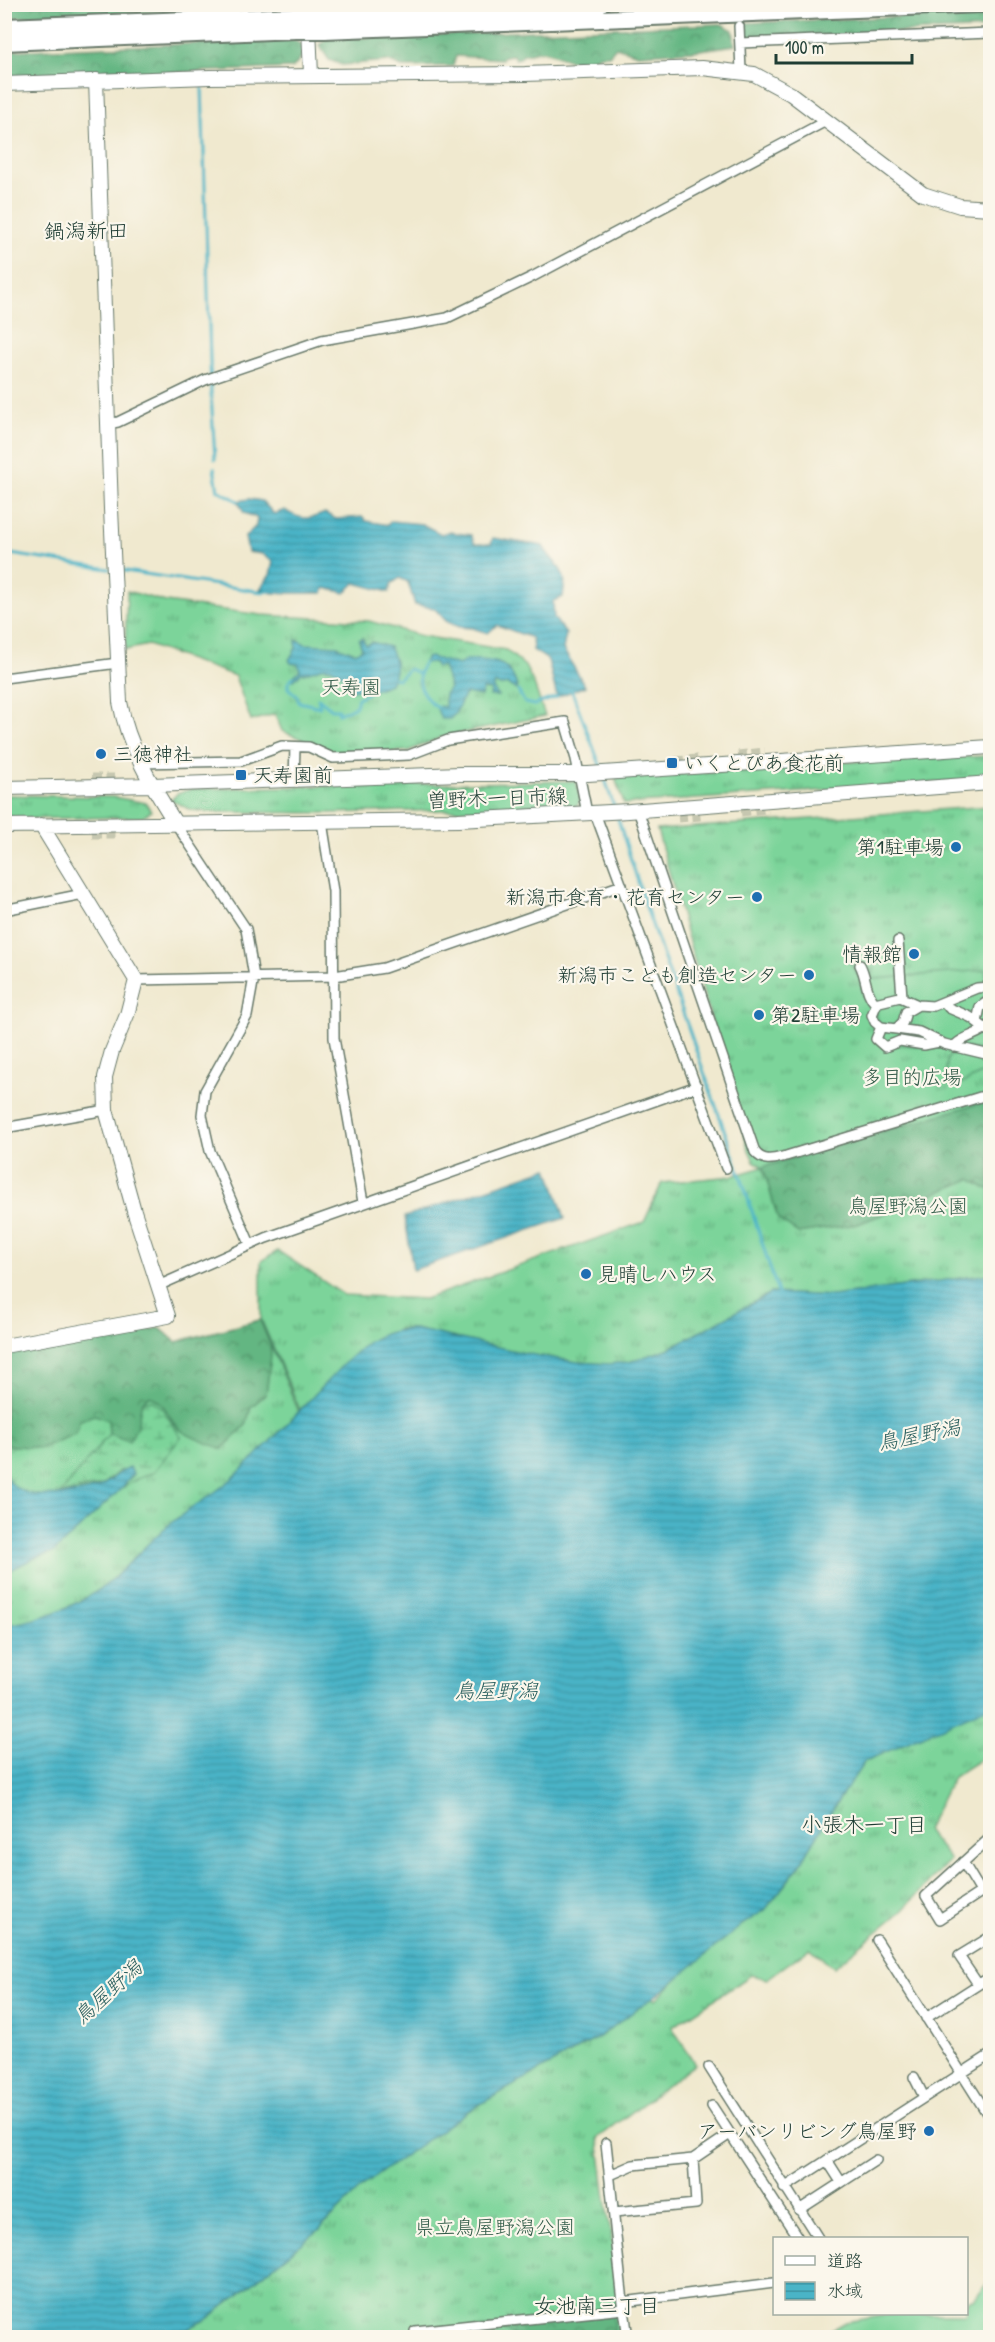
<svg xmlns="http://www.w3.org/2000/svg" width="995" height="2342" font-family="'Patrick Hand','Klee One',sans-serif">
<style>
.grass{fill:url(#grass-tufts);stroke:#4d8867;stroke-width:1.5}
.forest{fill:url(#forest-crowns);stroke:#427a5b;stroke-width:1.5}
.wetland{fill:url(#wetland-marsh);stroke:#4d8867;stroke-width:1.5}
.garden{fill:#7bd49a;stroke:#4d8867;stroke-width:1.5}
.water{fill:url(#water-rules);stroke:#34787e;stroke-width:1.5}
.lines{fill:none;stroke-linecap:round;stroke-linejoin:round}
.stream{stroke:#4ab4c7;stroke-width:3}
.street-tunnel{stroke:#c6c7b0;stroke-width:9;stroke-dasharray:9 4.5;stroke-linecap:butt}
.street-casing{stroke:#68796a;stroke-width:12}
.secondary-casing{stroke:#68796a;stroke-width:16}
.highway-casing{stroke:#68796a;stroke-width:20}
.street{stroke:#fff;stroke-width:9}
.secondary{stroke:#fff;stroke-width:14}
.highway{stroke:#fff;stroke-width:16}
.highway-bridge-casing{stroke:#68796a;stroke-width:20;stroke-linecap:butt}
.highway-bridge{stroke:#fff;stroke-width:16}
.poi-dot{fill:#1f6fb2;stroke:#fbf7ec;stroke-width:2}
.labels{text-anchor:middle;stroke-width:4.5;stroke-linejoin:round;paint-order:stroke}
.park-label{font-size:20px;fill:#315b48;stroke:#fbf7ec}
.poi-label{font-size:20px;fill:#1f3d34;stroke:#fbf7ec;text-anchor:start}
.street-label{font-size:20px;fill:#1f3d34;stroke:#fbf7ec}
.neighbourhood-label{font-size:21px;fill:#1f3d34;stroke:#fbf7ec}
.water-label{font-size:21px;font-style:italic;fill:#2c6160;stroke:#fbf7ec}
</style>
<defs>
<pattern id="grass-tufts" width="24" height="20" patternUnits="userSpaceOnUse" patternTransform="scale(1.5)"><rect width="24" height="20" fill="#7bd49a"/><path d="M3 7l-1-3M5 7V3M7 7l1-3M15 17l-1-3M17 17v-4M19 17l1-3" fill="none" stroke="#64ad7e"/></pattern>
<pattern id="forest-crowns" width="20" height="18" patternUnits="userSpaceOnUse" patternTransform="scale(1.5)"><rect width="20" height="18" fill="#64b682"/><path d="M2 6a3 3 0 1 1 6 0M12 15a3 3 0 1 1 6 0" fill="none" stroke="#52956b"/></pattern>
<pattern id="wetland-marsh" width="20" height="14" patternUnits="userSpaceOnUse" patternTransform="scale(1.5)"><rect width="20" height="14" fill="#7bd49a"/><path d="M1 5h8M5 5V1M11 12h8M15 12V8" fill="none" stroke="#64ad7e"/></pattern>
<pattern id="water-rules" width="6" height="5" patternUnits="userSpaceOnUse" patternTransform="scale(1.5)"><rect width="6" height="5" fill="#4ab4c7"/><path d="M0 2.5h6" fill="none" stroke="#3d94a2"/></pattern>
</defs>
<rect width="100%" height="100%" fill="#fbf7ec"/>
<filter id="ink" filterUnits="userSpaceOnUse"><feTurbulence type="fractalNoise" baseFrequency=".0167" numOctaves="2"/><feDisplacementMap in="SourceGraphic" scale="12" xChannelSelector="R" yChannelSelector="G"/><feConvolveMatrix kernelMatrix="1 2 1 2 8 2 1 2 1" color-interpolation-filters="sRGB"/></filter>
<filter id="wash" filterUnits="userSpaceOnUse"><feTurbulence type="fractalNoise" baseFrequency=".008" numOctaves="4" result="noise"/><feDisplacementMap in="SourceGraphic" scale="24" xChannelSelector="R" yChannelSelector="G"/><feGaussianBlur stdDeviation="1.35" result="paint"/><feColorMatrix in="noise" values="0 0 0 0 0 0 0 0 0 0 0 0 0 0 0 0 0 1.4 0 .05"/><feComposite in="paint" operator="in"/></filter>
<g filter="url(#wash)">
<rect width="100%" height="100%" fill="#f0e9cf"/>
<!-- grass -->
<path class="grass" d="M127,591L166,602L261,615L369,621L422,636L506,650L525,666L534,684L545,716L442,737L408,751L340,755L282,731L275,714L251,721L235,676L148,645L125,650Z
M990,756V779L624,804L615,778L894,759Z
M576,781L580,799L578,805L570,807L330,813L210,812L191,810L171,800L178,793L192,789Z
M4,795L114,797L146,803L151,811L143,817L5,819Z
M990,806V1274L833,1296L771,1293L668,1349L629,1362L608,1364L577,1362L534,1355L414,1329H399L334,1375L300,1410L261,1319V1261L278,1251L344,1295L425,1299L644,1222L662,1183L732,1176L763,1167L754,1161L748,1148L657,830Z
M260,1320L299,1412C273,1437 249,1467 220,1489C205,1501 187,1510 172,1523C151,1539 135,1558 116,1576C90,1601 40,1621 5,1625V1353L160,1328L176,1342Z
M990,1705V1753L953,1777L926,1830L950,1860L902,1911L834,1967L810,1948L767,1979L751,1975L672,2027L695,2064L598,2138L620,2303L617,2314L620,2337L166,2338L206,2320L320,2229L365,2184L432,2136L468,2111L599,2037L652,1997L655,2000L684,1972L743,1924L765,1910L800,1865L834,1806L865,1761Z"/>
<!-- forest -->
<path class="forest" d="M199,4L200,10L5,18V5Z
M990,13V28L755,39L746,35L744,23Z
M721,24L733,30L735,45L693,51L638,54L616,47L609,55H600C578,73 561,52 541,51C535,51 529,54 523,54L520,58L515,59L513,55L504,56L502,59L456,56L453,66L402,67L388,61L342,65L329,60L319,45L327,39Z
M294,40L302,45C303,56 301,60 292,68L5,79L4,51Z
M990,1100V1189L985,1188L971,1179L858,1224L798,1233L778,1219L763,1167Z
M260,1320L270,1344L271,1356L266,1394L251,1407L246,1425L222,1449C209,1443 189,1438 178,1428C168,1418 165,1400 149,1396L142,1402L137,1427L129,1441L109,1434L108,1420L95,1415L80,1420L75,1434L41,1448L5,1445V1353L160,1328L176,1342Z
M612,2314L615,2337H569L563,2333L547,2337H518L502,2330L458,2338L416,2337L415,2335Z"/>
<!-- wetland -->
<path class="wetland" d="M151,1400L161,1407L181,1437L153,1473L142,1476L122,1488L133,1474L120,1470L103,1485L60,1494L109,1434L129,1441L137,1427L142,1402Z"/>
<!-- garden -->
<path class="garden" d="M855,949L867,952L871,960L874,979L986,970V976L990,977V1052L968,1048L882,1044L876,1010L864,998L859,977L849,961V953Z
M957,1049L987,1057L990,1064L989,1070L963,1083L948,1084L946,1076L947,1059Z
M990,2280V2337H818L845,2322L893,2314H966L967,2300L974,2299Z"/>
<!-- water -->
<path class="water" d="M249,499L262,501L274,514L285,510C299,520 310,520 325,513L336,519L363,517L366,521L388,525L391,521L422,524L441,534L448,532L471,535L475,544H491L493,538L543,546C548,557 561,565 564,578C566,583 563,592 563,597L553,601L554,618L566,634L563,649L585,686L557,697L548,660L533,650L532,638L497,625L488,633L472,628L459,627L447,622L434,608L415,605L408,582L400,578L391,584L389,592L355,583L345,593L325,588L323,593H273L260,589L270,575L273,562L262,554L248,552L245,537L256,526L257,518L244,513L238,501Z
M362,638L366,645L372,642L389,647C397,662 398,669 390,684L369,692L358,689L351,690C347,677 336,665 321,668C314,670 309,673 301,673L294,680L293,677L300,670L298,664L291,663L289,660L296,648V639L305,644L337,646L355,653L362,649L359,640Z
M430,657L459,665L465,660C492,659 512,660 518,691L507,684L500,686L495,683L493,688L498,696H490L491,690L483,689L481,696L466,693C459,702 459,712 450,719H441L437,709L440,706L445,707V694L450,688L443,666L436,667L434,662L424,663L426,658Z
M548,1168L565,1218L413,1270L405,1217Z
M990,1274V1706L865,1761L834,1807L800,1865L765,1910L743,1924L667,1987L599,2037L468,2111L365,2184L320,2229L206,2320L166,2337H5V1625C40,1621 89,1602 115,1577C134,1559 150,1540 171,1523C192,1506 216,1494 236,1475C265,1448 292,1419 319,1390C334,1374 350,1356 367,1343C382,1333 397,1329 414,1329L534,1355L577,1362L608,1364L629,1362L668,1349L771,1293L833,1296Z
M130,1467L133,1474L122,1488L54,1552L32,1559L5,1573V1474C9,1482 17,1489 25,1492C43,1499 87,1494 103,1485C114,1479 119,1471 130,1467Z"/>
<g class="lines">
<!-- stream -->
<path class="stream" d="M202,85L211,394L215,459
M214,468L218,490L238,501
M4,553L109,569
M119,570L263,592L270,591
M424,663C413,679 423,699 438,708
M293,677L288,683V688L297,696L299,702L320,707L318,698L332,709H338L339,714L356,706L358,698L369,692
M394,678L398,679L409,669L418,673
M571,689L602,770
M518,691L525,703L534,705L557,697
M604,776L614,807
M617,816L649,916L744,1186L779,1296"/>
</g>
</g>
<g filter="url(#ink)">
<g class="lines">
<!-- street-tunnel -->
<path class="street-tunnel" d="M738,755L765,752
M675,761L698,759
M92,778H114
M741,812L768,809
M678,818L701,816
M92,834H115"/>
<defs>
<path id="street" d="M739,26L741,71
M740,43L990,33
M107,424L118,422L205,380L322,340L447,318L532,277L826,121
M4,678L118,663
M140,763L241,761L282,746L309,747L333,758L409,755L448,740L565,722L576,759L587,813
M294,780L295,747
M638,810L755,1152C764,1163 774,1159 786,1156L990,1094
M595,813L726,1168
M322,822L333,891L334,1038L363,1202
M176,824L246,929L254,977L247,1016L205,1091L202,1115L210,1151L250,1244
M4,910L83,894
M898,941L902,997
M860,965C867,978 865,993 875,1003L900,997L918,1005L933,1006L977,988L990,987
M136,980L334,976L384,968L622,885
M877,1003L872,1015L875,1022L881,1027L919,1032L944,1044L990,1055
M945,1003L949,1008L970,1017L990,1032
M977,1022L980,1007L990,1000
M881,1027L876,1039L885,1047L900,1041L924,1045L939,1042
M896,1029L903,1022L906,1012L918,1005
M954,1047C959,1038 979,1035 990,1025
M4,1128L106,1110
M158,1286L266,1238L697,1086
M963,1862L981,1892L940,1919L926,1896L990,1838
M877,1940L990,2118
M978,1984L959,1956L990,1937
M926,2018L990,1977
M709,2067L818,2238
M914,2077L924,2097
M712,2106L798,2238
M606,2143L623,2302
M827,2160L841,2182
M610,2175L633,2165L693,2159L730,2134
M784,2188L990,2055
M799,2210L876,2160
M614,2212L696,2204L693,2159
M415,2331L624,2309
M628,2338L623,2302L774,2283"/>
<path id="secondary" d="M308,4L311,75
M96,80L111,509L120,702C128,747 152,786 176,824
M4,84L210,77L525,74L702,68L754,74L791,94L923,194L960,206L990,208
M4,788L152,785L460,774H588L990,747
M4,826L458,820L629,811L990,783
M4,1346L168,1316L134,1211L106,1110L105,1077L112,1051L127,1015L136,980L41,825"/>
<path id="highway" d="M325,15L600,4
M4,27L296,16
M324,30L982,4
M4,42L296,30"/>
</defs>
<!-- street casing -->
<use href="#street" class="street-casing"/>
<!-- secondary casing -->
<use href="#secondary" class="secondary-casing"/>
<!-- highway casing -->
<use href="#highway" class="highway-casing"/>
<!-- street -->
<use href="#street" class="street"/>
<!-- secondary -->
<use href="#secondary" class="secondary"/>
<!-- highway -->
<use href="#highway" class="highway"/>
<defs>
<path id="highway-bridge" d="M296,16L325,15
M296,30H324"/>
</defs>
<!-- highway-bridge casing -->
<use href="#highway-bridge" class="highway-bridge-casing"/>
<!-- highway-bridge -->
<use href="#highway-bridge" class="highway-bridge"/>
</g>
</g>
<!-- markers -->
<g class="poi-dot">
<circle cx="101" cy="754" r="6"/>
<rect x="666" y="757" width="12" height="12" rx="3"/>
<rect x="235" y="769" width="12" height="12" rx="3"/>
<circle cx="956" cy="847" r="6"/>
<circle cx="757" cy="897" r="6"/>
<circle cx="914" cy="954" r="6"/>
<circle cx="809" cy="975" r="6"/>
<circle cx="759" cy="1015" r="6"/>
<circle cx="586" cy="1274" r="6"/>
<circle cx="929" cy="2131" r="6"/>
</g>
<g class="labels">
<!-- park labels -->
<g class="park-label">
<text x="351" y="694">天寿園</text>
<text x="912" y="1084">多目的広場</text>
<text x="908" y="1213">鳥屋野潟公園</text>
<text x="495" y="2234">県立鳥屋野潟公園</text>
</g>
<!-- poi labels -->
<g class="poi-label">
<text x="113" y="761">三徳神社</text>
<text x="684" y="770">いくとぴあ食花前</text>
<text x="253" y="782">天寿園前</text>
<text x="944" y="854" text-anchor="end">第1駐車場</text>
<text x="745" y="904" text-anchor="end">新潟市食育・花育センター</text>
<text x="902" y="961" text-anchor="end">情報館</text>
<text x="797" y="982" text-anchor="end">新潟市こども創造センター</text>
<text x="771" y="1022">第2駐車場</text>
<text x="598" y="1281">見晴しハウス</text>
<text x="917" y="2138" text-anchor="end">アーバンリビング鳥屋野</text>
</g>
<!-- street labels -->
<g class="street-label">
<text transform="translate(497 798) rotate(-2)" y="7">曽野木一日市線</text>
</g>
<!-- neighbourhood labels -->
<g class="neighbourhood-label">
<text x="86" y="238">鍋潟新田</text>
<text x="864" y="1832">小張木一丁目</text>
<text x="597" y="2313">女池南三丁目</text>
</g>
<!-- water labels -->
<g class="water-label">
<text transform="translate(919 1435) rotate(-11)" y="7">鳥屋野潟</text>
<text x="496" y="1698">鳥屋野潟</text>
<text transform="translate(108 1992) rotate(-42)" y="7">鳥屋野潟</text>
</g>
</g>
<!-- margin -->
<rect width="995" height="2342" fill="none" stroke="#fbf7ec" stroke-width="24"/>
<!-- legend -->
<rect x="773" y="2237" width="195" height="78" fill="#fbf7ec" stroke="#a3ada2" stroke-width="1.5"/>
<rect x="785" y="2256" width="30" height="9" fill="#ffffff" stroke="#a3ada2" stroke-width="1.5"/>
<text x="827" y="2267" font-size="18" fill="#1f3d34">道路</text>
<rect x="785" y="2282" width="30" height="18" fill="url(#water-rules)" stroke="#a3ada2" stroke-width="1.5"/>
<text x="827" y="2297" font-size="18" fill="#1f3d34">水域</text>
<!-- scale -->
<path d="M776 54v9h136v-9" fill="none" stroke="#1f3d34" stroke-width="3"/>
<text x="785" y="54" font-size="18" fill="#1f3d34" stroke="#fbf7ec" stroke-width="4.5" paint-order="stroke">100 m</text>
</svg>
